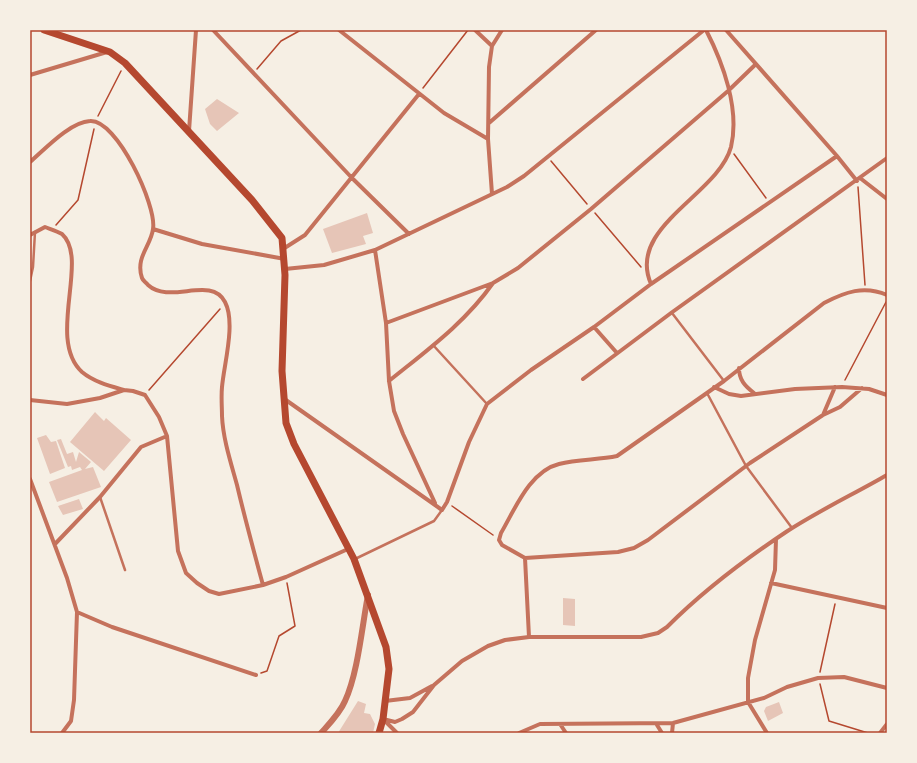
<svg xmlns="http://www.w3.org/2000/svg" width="917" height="763" font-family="Roboto,sans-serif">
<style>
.building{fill:#e6c5b7}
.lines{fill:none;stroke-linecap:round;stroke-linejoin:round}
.path{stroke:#b5482f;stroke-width:1.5}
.service{stroke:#c5725c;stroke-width:2.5}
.minor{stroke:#c5725c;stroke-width:4}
.tertiary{stroke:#c5725c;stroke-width:6}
.secondary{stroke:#b5482f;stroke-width:7}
.neatline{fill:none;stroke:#b5482f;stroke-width:1.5}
</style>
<rect width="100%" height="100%" fill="#f6efe4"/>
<!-- building -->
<path class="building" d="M217,99L239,113L217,131L210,124L205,109Z
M367,213L373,233L363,236L366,244L332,253L323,229Z
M95,412L104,421L106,418L131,440L104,471L70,442Z
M46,435L51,442L56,441L65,468L50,474L37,438Z
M61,439L67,454L73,452L76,462L79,452L91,462L85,469L93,467L101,487L57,502L49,482L82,470L80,467L72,470L71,466L68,467L57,440Z
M79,499L83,509L63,515L58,506Z
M563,598L575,599V626L563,625Z
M358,701L366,704L364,713L370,714L375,724L373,733H338Z
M779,702L783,713L768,721L764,711L766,707Z"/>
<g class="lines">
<!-- path -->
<path class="path" d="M257,69L281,41L301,30
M423,88L468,30
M98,116L121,71
M734,154L766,198
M551,161L587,204
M858,187L865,285
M595,213L641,267
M56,225L78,200L94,129
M845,380L886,302
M149,390L220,309
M452,506L493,535
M820,672L835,604
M261,673L267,671L279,636L295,626L287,583
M820,684L829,721L868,733"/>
<!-- service -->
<path class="service" d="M30,281L33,267L35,232
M672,313L724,381
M433,345L487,404
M707,393L746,466L792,528
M100,497L125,570
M355,559L434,521L442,510"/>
<!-- minor -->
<path class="minor" d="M213,30L352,178L409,234
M339,30L444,113L488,139
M475,30L492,46
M726,30L837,156L857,181
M30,75L107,52
M489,123L596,30
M189,131L196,30
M30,162C45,149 70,122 90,121C117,119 157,206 153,229C151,246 135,257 142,278C143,281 146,282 148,285C170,305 211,275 225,302C236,323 224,364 222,387C221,397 222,407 222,416C223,439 231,463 237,485C245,519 254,552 263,585
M860,178L887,199
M492,194L488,139L489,67L492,46L502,30
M153,229L202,244L285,259
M30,235L45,227C50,229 57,231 62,234C90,259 46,339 82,372C94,382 110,386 124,390
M283,249L305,235L419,94
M375,250L386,323L389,381L394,411L403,434L435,503
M285,269L324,265L375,250L507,187L524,176L704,30
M651,284C626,227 718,195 731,147C740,109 723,63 706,30
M386,323L493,283L518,268L591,209L728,91L756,64
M594,327L617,353
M739,368C739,380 745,386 754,393
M583,379L671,313L887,158
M389,381C426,351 465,323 493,283
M714,387L729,394L741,396L795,389L842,387L869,389L887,395
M862,388L840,407L823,415L750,463L648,540L634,548L618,552L525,558L502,545L499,540L501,533C515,509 530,471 559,464C578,459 598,460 617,456L724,381L824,303C845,292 864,285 887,295
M283,398L442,510L447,502L469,442L487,404L531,370L594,327L651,284L837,156
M30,400L67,404L100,398L124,390L133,391L145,395L159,417L167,436L178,551L186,573L197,583L209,591L219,594L263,585L286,577L348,549
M823,415L835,387
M30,479L67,578L77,612L74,700L71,721L62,733
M55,544L100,497L141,447L167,436
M525,558L529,637
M771,583L887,608
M77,612L112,627L256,675
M385,701L410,698L432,686
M383,719L395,722L402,719L413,712L434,685L462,661L488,646L505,640L529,637H641L658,633L667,627C703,591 744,560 786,532C818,511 854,494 887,475
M383,719L397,733
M560,724L566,733
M657,725L662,733
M519,733L540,724L673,723L764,698L787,687L818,678L844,677L887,688
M672,733L673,723
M767,733L748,702V678L755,640L775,570L776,539
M880,733L887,724"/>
<!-- tertiary -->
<path class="tertiary" d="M321,733C330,723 340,713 345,701C358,673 362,626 368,595"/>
<!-- secondary -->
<path class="secondary" d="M44,30L110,52L125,63L252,200L282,238L285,275L282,371L286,423L294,444L354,559L386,647L389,669L383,719L379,733"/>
</g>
<!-- border -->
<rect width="917" height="763" fill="none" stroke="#f6efe4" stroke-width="62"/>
<rect x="31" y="31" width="855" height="701" class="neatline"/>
</svg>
